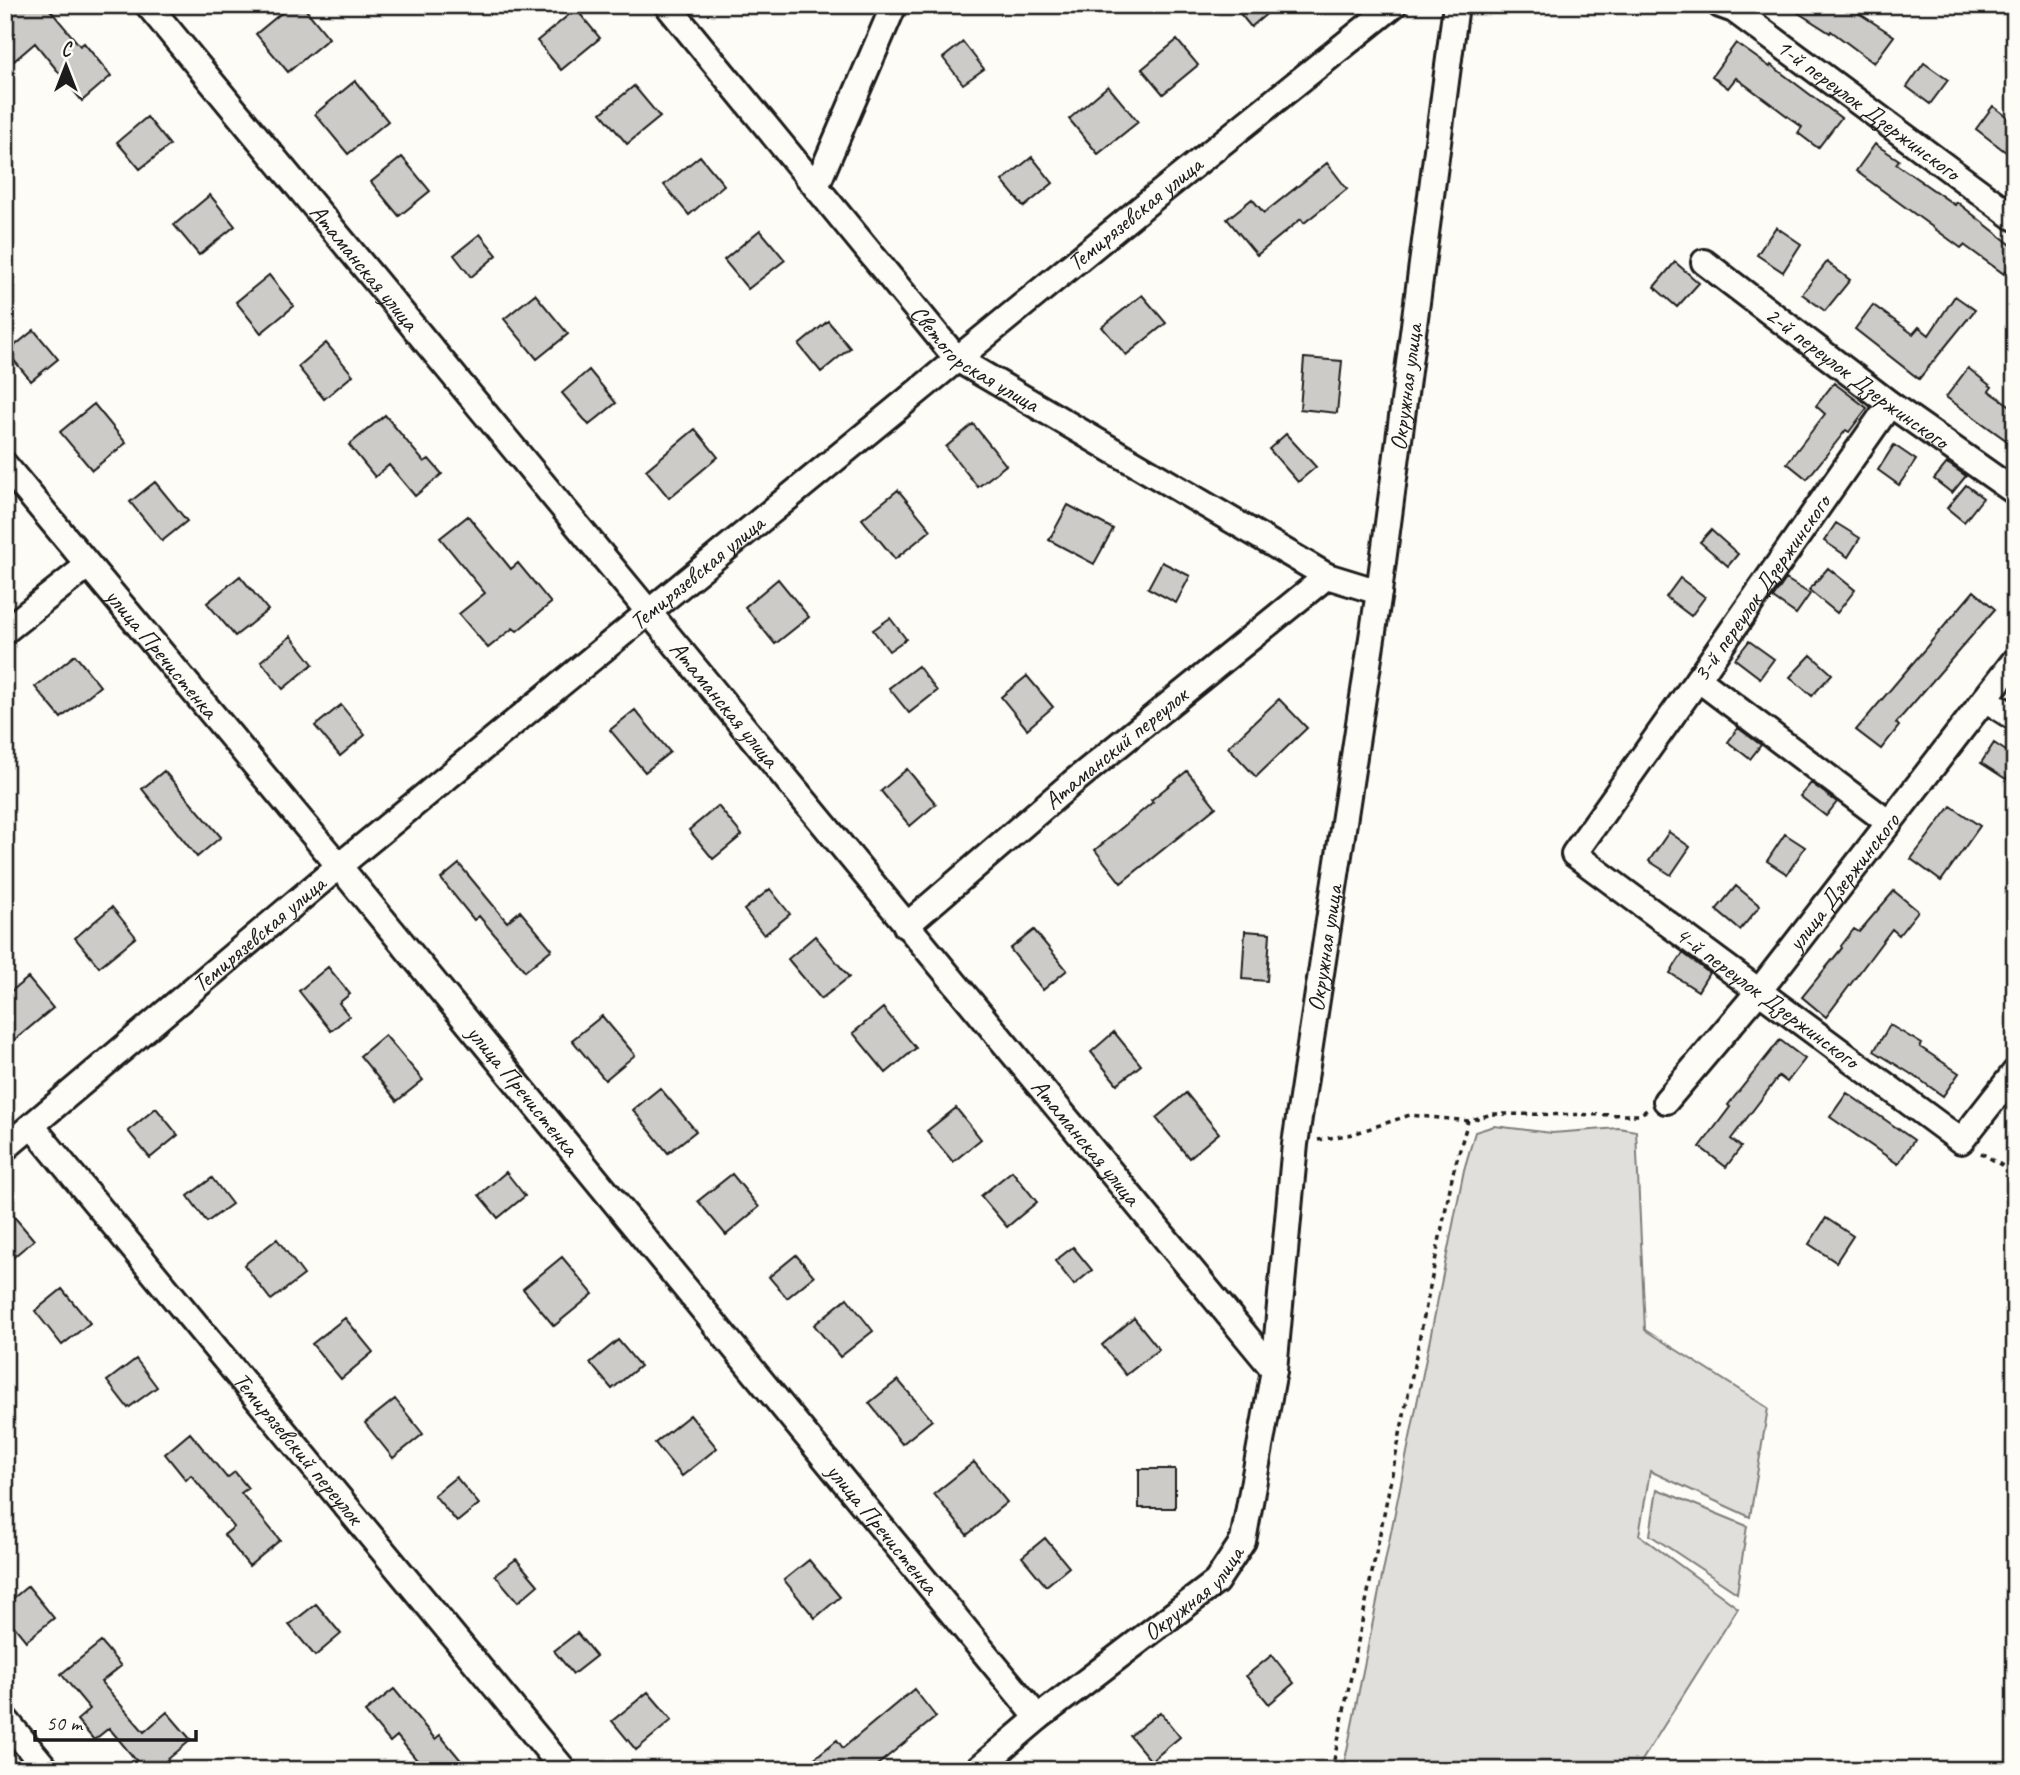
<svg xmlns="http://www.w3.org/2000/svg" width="2020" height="1775" font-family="Caveat,sans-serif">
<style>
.green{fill:#e0dfdb;stroke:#7e7e7c;stroke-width:2}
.building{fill:#cccbc8;stroke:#1c1c1c;stroke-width:2}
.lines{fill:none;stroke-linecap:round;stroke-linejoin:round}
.minor-casing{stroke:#1c1c1c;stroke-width:30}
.path{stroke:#1c1c1c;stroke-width:3.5;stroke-dasharray:5 5;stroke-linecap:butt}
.minor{stroke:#fdfcf7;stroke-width:24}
.labels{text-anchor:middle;stroke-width:6;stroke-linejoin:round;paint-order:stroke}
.street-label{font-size:24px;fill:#1c1c1c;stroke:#fdfcf7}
</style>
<rect width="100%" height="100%" fill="#fdfcf7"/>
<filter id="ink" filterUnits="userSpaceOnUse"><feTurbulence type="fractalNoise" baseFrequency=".0143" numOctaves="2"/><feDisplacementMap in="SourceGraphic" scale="14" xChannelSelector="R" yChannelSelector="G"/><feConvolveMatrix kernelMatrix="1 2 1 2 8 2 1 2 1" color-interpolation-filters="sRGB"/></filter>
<g filter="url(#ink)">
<!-- green -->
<path class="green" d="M1494,1126L1552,1133L1619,1128L1636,1131L1645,1330L1768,1408L1750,1517L1650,1471L1639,1535L1738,1608L1636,1770H1343L1464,1170L1475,1132Z
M1657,1489L1747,1526L1737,1593L1650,1535Z"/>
<!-- building -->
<path class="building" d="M12,5H46L80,46L84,43L111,76L82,101L35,43L14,61L5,51V11Z
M291,5H302L329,38L288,72L256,34Z
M1233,5H1277L1251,27Z
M1786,5H1846L1894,36L1874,63L1831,31L1830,33Z
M576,9L600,38L561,70L537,41Z
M1177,40L1198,65L1163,94L1142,69Z
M963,42L984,69L963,84L943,58Z
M1736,43L1770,67L1771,65L1841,118L1818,148L1798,133L1802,127L1736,78L1728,88L1712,76Z
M1924,63L1948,80L1930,104L1907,87Z
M355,81L388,121L348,154L315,114Z
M634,86L660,117L627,144L601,113Z
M1108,86L1138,122L1098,154L1069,119Z
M1993,106L2015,123V159L1976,129Z
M147,117L170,145L140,169L117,142Z
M1875,144L1899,160L1896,164L1955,205L1957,202L2015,248V278L2006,271L2004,274L1964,245L1961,248L1856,171Z
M700,156L724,185L689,215L664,185Z
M402,157L430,191L399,216L371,182Z
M1032,157L1053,183L1024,207L1002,181Z
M1327,163L1347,189L1304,223L1301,219L1257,255L1227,219L1252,199L1264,213Z
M210,195L235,226L199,255L174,225Z
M1776,227L1801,244L1783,272L1757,255Z
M760,230L785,260L748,289L724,260Z
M480,234L497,255L471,277L454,255Z
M1675,262L1699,283L1677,307L1654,287Z
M1827,262L1850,280L1825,311L1802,294Z
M269,275L294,306L261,333L236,302Z
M535,294L568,334L537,359L504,319Z
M1142,295L1166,323L1126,355L1102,327Z
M1955,296L1975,310L1919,379L1855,329L1873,305L1913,334L1919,327L1929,335Z
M828,321L850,348L821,372L799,345Z
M34,330L58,359L31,381L7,352Z
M326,343L353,375L324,399L298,367Z
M1304,358L1342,361L1337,413L1300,409Z
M1968,368L1992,387L1989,391L2015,409V428L2006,440L1946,397Z
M589,370L616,403L589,425L562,393Z
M1834,383L1867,408L1849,432L1846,430L1807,479L1787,463L1825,414L1816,406Z
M94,404L126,443L92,470L60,432Z
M385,415L424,462L429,459L442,474L415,496L389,465L375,477L349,445Z
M973,424L1006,465L978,487L946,447Z
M695,429L718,457L669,498L646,470Z
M1286,434L1316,467L1298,482L1269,449Z
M1894,445L1916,460L1899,485L1878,470Z
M1947,463L1966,476L1952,493L1934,479Z
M155,482L187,521L162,541L130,502Z
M1966,485L1983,498L1964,522L1947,508Z
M898,490L931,530L895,559L862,519Z
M1068,505L1113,529L1094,564L1049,540Z
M468,516L511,569L518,563L551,603L517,631L513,628L488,648L459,614L485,593L440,538Z
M1836,523L1860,538L1848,557L1824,541Z
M1711,530L1738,554L1728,566L1700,542Z
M1162,562L1190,576L1176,603L1148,588Z
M1828,568L1855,590L1837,613L1809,590Z
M240,576L268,610L235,636L207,603Z
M1680,578L1705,597L1691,616L1666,597Z
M778,579L809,617L775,644L745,607Z
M1786,579L1810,594L1796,614L1773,598Z
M1974,591L1995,609L1896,723L1899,726L1881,749L1856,730Z
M890,618L906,639L889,651L873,630Z
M291,636L313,664L283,689L261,661Z
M1749,641L1774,659L1760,678L1735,659Z
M75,655L100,686L61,718L35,687Z
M1811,655L1832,674L1812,696L1790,677Z
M918,666L937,691L909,713L889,688Z
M1027,676L1053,707L1027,729L1001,697Z
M1279,699L1307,728L1256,777L1228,747Z
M341,705L365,735L340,756L315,726Z
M635,710L670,752L645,772L610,730Z
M1738,728L1761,745L1750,759L1728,742Z
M1994,743L2015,757V765L2006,779L1981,763Z
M907,769L936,804L910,826L881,791Z
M164,771L221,837L197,857L142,789Z
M1187,771L1216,807L1121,883L1095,850L1153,802L1151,800Z
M1811,783L1837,802L1826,816L1800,796Z
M718,806L742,835L713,859L689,830Z
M1951,806L1980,826L1941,881L1911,859Z
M1669,832L1690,847L1671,875L1649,861Z
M1785,834L1805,847L1787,874L1767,861Z
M459,864L507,922L520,911L552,949L525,971L479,916L474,920L441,879Z
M1736,886L1760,906L1740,930L1716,910Z
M770,889L790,914L764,935L744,910Z
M1894,891L1918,911L1899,935L1892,929L1826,1017L1802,997L1842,948L1841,946L1854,929L1859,932Z
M112,907L136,937L99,967L75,938Z
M1034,930L1067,970L1043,990L1010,949Z
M1245,931L1270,933L1267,981L1242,979Z
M815,936L849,977L821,999L788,959Z
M1683,953L1709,973L1698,991L1670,973Z
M328,967L350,994L339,1003L349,1016L331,1031L299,991Z
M28,978L53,1008L5,1048V996Z
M883,1008L916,1048L886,1073L853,1033Z
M602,1016L635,1055L605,1080L572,1040Z
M1890,1025L1922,1044L1920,1047L1959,1073L1943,1096L1919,1079L1874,1051Z
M1114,1032L1141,1065L1117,1084L1091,1052Z
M385,1035L423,1080L397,1101L360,1056Z
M1780,1040L1805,1059L1787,1082L1779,1076L1731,1139L1741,1147L1726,1167L1700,1147L1730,1107L1728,1105Z
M660,1088L696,1131L668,1153L633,1110Z
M1186,1093L1219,1133L1189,1158L1156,1118Z
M1847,1093L1914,1140L1898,1164L1830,1117Z
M156,1108L178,1135L150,1158L128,1131Z
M956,1108L981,1139L953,1162L927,1131Z
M1012,1171L1037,1202L1007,1227L981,1196Z
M506,1172L525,1196L498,1218L479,1195Z
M732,1174L759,1207L726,1235L698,1201Z
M212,1178L232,1204L207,1222L188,1196Z
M5,1206L34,1240L5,1264Z
M1826,1218L1853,1236L1836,1262L1809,1244Z
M277,1239L304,1275L271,1300L244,1265Z
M1073,1247L1092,1270L1074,1285L1055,1261Z
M796,1255L814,1276L787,1298L769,1277Z
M562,1257L593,1294L554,1326L523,1289Z
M62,1289L90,1323L62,1345L35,1311Z
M847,1298L873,1331L840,1357L814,1325Z
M345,1318L373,1352L341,1379L312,1344Z
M1134,1318L1159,1349L1126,1375L1102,1345Z
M618,1340L640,1366L612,1389L590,1363Z
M136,1359L157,1387L128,1408L107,1381Z
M898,1380L932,1420L902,1444L869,1403Z
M395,1399L423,1434L393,1458L365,1423Z
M690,1415L717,1448L682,1476L655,1443Z
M190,1433L227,1478L235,1472L248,1488L241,1493L280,1540L249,1566L224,1535L234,1527L191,1475L186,1480L165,1454Z
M974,1462L1007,1502L967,1535L934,1494Z
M1139,1469H1175V1508H1139Z
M456,1477L479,1504L457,1522L434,1495Z
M1045,1538L1069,1567L1046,1586L1022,1557Z
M516,1559L538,1585L518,1602L495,1575Z
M809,1560L840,1597L815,1618L784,1580Z
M28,1586L54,1618L26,1641L5,1615V1605Z
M316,1604L341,1634L315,1656L289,1625Z
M577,1633L596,1656L573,1674L554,1651Z
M101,1642L121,1666L101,1682L144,1732L167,1712L191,1740L155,1770H144L109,1728L94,1740L77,1720L90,1709L61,1674Z
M1272,1655L1294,1683L1269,1704L1246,1676Z
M394,1689L435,1739L440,1735L469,1770H425L397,1736L390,1742L365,1712Z
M914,1689L936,1717L871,1770H800L837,1740L843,1748Z
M648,1692L672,1720L636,1750L612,1721Z
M1160,1712L1180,1737L1151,1761L1130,1736Z"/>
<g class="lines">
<defs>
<g id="minor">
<path id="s1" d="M148,5L1274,1370"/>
<path id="s2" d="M667,5L957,359L1327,576L1379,592"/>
<path id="s3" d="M1720,5L1734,10L2015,218"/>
<path d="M816,187L894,5"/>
<path id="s4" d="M1704,262L1890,404L2015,492"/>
<path id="s5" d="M5,465L339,866L1038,1718"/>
<path d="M5,631L87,566"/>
<path id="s6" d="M1698,679L1574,854L1961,1141L2015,1072"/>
<path d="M1985,699L2015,718"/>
<path id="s7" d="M1889,823L1698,679L1890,404"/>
<path id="s8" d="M906,926L1072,783L1327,576"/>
<path id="s9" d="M1666,1101L1759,991L2015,660"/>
<path id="s10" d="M32,1126L564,1770"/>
<path id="s11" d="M5,1148L339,866L1156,196L1394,5"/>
<path d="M5,1719L47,1770"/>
<path id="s12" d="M977,1770L1038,1718L1216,1582L1243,1541L1274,1370L1295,1144L1379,592L1456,5"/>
</g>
</defs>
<!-- minor casing -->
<use href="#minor" class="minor-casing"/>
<!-- path -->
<path class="path" d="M1318,1140L1353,1134L1410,1115L1468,1121L1492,1114L1639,1115L1647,1110
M1981,1153L2015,1173
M1332,1770L1453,1173L1468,1121"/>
<!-- minor -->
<use href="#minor" class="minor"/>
</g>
</g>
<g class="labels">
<!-- street labels -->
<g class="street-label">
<text dy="8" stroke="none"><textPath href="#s3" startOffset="182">1-й переулок Дзержинского</textPath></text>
<text dy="8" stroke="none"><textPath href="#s11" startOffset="1466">Темирязевская улица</textPath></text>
<text dy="8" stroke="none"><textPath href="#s1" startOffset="340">Атаманская улица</textPath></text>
<text dy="8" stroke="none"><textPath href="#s2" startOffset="471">Светогорская улица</textPath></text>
<text dy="8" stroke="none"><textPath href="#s4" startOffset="192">2-й переулок Дзержинского</textPath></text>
<text dy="8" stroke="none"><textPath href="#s12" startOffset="1519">Окружная улица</textPath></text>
<text dy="8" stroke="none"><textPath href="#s11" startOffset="900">Темирязевская улица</textPath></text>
<text dy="8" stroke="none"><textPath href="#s7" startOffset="350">3-й переулок Дзержинского</textPath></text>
<text dy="8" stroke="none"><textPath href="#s5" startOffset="245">улица Пречистенка</textPath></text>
<text dy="8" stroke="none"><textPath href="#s1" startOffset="906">Атаманская улица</textPath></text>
<text dy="8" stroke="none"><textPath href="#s8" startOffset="275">Атаманский переулок</textPath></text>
<text dy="8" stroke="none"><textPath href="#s9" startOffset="282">улица Дзержинского</textPath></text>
<text dy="8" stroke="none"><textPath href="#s11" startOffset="332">Темирязевская улица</textPath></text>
<text dy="8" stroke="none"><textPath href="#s12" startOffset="952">Окружная улица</textPath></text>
<text dy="8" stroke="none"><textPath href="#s6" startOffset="455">4-й переулок Дзержинского</textPath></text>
<text dy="8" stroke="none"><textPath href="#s5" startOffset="812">улица Пречистенка</textPath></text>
<text dy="8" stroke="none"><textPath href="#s1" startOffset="1474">Атаманская улица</textPath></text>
<text dy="8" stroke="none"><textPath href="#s10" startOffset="418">Темирязевский переулок</textPath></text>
<text dy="8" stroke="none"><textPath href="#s5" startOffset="1379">улица Пречистенка</textPath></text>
<text dy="8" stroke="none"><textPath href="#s12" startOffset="280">Окружная улица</textPath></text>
</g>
</g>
<!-- margin -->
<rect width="2020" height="1775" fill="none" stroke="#fdfcf7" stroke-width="28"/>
<rect x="14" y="14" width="1992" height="1747" fill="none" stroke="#1c1c1c" stroke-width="2.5" filter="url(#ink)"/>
<!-- north arrow -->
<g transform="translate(66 66)" stroke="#fdfcf7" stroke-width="5" paint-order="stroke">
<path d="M0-5L12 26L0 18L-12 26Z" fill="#1c1c1c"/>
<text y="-10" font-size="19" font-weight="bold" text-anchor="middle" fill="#1c1c1c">С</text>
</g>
<!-- scale -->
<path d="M35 1730v10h161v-10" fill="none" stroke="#1c1c1c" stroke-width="3.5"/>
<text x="46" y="1730" font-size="21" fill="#1c1c1c" stroke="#fdfcf7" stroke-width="5" paint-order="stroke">50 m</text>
</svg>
